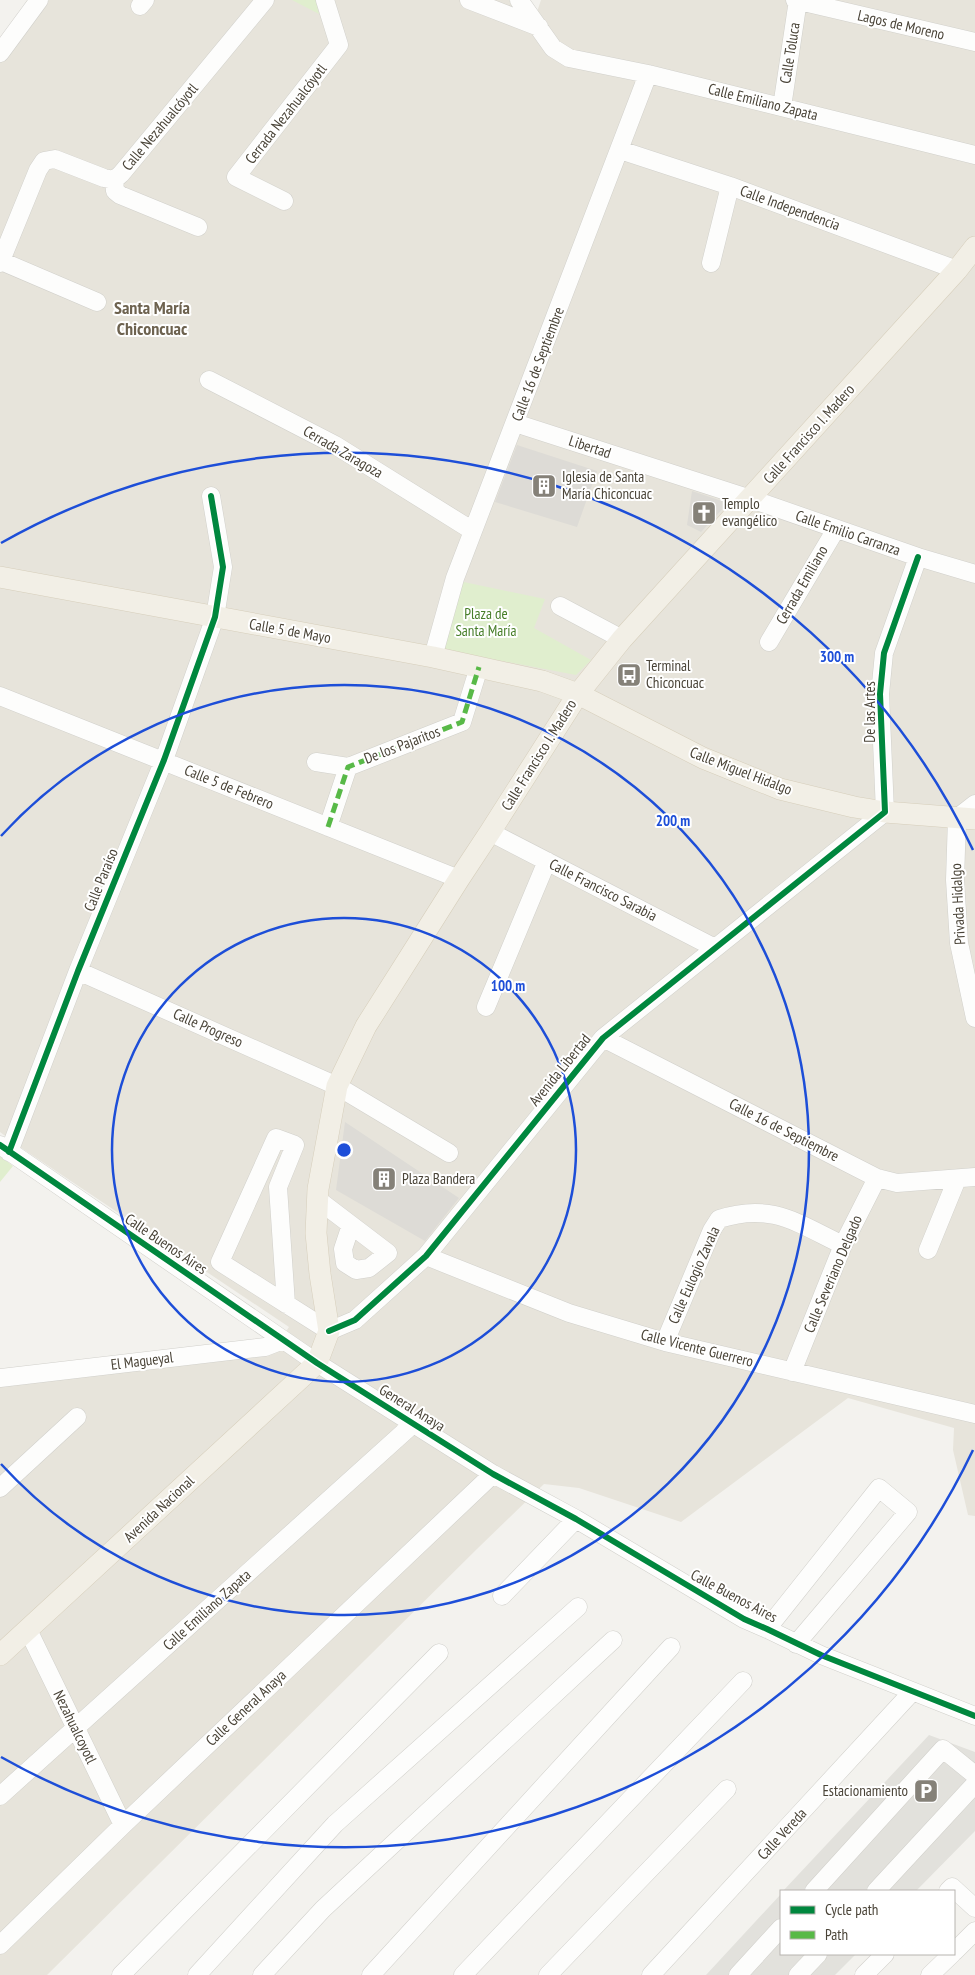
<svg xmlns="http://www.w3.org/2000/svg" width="975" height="1975" font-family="'PT Sans Narrow',sans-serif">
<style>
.residential{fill:#e7e4db}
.green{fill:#e0eece}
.parking{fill:#e2e1dc}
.building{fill:#dddbd6}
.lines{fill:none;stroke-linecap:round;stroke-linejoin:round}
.minor-casing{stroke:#d1d0cb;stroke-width:19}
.major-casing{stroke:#d6cebb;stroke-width:22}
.minor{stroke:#fdfdfc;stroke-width:18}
.major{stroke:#f2efe6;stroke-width:21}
.quiet{stroke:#58b947;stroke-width:5;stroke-dasharray:10 5;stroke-linecap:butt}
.cycleway-casing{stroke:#fff;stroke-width:9}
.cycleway{stroke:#00873e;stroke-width:6}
.ring{fill:none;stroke:#1d4ed8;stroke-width:2.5}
.labels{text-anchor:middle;stroke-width:4;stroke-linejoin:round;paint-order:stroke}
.street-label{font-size:15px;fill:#4a4438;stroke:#fff}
.poi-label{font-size:15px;fill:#4a4438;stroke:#fff;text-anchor:start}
.park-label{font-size:15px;fill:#477e29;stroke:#fff}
.quarter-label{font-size:18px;font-weight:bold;fill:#6d624f;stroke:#fff}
.centre{fill:#1d4ed8;stroke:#fff;stroke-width:2.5}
.ring-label{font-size:15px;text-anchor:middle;font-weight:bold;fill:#1d4ed8;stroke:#fff;stroke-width:4;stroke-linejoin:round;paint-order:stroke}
</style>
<rect width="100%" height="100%" fill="#f3f2ee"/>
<!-- residential -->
<path class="residential" d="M49,0H509L531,30L541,0H975V1516L968,1515L953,1450L954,1428L848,1398L681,1522L579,1488L544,1484L478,1548L47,1975H0V1384L275,1348L289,1327L20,1147L0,1132V63Z"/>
<!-- green -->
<path class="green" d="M292,0H316L319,14Z
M459,581L545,599L534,628L591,660L576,675L440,649Z
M0,1156L13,1166L0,1182Z"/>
<!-- parking -->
<path class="parking" d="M929,1735L975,1752V1831L916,1891H783Z
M781,1894V1954H856L835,1975H706Z"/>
<!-- building -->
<path class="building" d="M517,445L597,471L577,527L495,502Z
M692,491L728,503L701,532L687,525Z
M345,1122L459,1198L425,1241L336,1190Z"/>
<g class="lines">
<defs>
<path id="minor" d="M469,0L539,27
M519,0L553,48L569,58L648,74L975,155
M795,0L975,42
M140,6L145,0
M0,53L39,0
M782,107L798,0
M620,150L730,186L957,270
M114,180L115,191L120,195L198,227
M284,201L236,177L339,45L325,0
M1,261L97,302
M0,263L38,170L44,161L55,159L104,178L114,180L121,174L265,0
M711,263L730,186
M209,380L335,445L473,531
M515,423L751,499L918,557L975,574
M560,606L622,639
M769,642L836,529
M433,657L455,578L648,74
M0,696L459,879
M316,762L348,767
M975,804L957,818L955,880L959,943L975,1018
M328,827L348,767L462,722L479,667
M490,832L715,948
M78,971L337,1086L449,1153
M486,1007L547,861
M603,1038L877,1178L897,1183L975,1177
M0,1145L317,1363L493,1474L576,1519L744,1619L767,1629L821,1655L975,1716
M9,1152L78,971L164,760L215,617L223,567L211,496
M317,1199L388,1253L369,1268L356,1270L345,1263L343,1249L351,1225
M928,1250L957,1179
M426,1256L569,1313L665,1342L975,1414
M286,1304L278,1187L295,1145L276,1138L220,1262L329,1331L355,1320L426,1256L603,1038L885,812L880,694L884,653L918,557
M665,1342L712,1230L719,1219C771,1202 797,1223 843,1245
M792,1372L843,1245L877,1178
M0,1378L265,1347L283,1340
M0,1488L77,1417
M502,1596L576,1519
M767,1629L879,1488L908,1512L796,1644
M28,1630L123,1825
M0,1796L413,1424
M814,1891L943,1749L975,1775
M876,1891L975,1784
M948,1891L952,1887L975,1908
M0,1945L123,1825L493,1474
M954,1952L975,1931
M121,1975L439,1653
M197,1975L335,1824L578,1607
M262,1975L323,1909L613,1640
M371,1975L671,1647
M463,1975L743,1681
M548,1975L727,1789
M651,1975L912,1692
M738,1975L781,1928
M798,1975L818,1954
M864,1975L885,1954
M930,1975L952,1954"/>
<path id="major" d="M0,577L433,657L542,681L578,694L703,758L780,789L854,807L885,812L975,819
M0,1655L317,1363L329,1331L320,1274L316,1233L318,1189L337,1086L366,1026L459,879L490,832L578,694L622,639L957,270L975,247"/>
</defs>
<!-- minor casing -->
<use href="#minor" class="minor-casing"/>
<!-- major casing -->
<use href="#major" class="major-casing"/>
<!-- minor -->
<use href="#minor" class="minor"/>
<!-- major -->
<use href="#major" class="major"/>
<!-- quiet -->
<path class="quiet" d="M328,827L348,767L462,722L479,667"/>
<defs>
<path id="cycleway" d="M0,1145L317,1363L493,1474L576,1519L744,1619L767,1629L821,1655L975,1716
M9,1152L78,971L164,760L215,617L223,567L211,496
M329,1331L355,1320L426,1256L603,1038L885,812L880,694L884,653L918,557"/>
</defs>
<!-- cycleway casing -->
<use href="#cycleway" class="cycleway-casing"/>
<!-- cycleway -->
<use href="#cycleway" class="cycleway"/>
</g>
<!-- distance rings -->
<g class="ring">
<circle cx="344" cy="1150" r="232"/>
<path d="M1 836A465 465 0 1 1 1 1464"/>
<path d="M973 1450A697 697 0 0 1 1 1757M1 543A697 697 0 0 1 973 850"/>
</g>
<!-- icons -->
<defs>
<symbol id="building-square" viewBox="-11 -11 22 22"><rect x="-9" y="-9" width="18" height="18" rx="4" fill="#858178" stroke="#fff"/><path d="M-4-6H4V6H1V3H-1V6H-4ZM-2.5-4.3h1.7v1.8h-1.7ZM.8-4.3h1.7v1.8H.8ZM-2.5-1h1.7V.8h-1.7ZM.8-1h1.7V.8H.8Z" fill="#fff"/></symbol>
<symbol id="church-square" viewBox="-11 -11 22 22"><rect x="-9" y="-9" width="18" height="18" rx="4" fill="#858178" stroke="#fff"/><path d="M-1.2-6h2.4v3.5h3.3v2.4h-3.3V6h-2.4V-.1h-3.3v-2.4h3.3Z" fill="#fff"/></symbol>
<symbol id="bus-square" viewBox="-11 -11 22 22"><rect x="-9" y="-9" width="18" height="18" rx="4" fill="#858178" stroke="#fff"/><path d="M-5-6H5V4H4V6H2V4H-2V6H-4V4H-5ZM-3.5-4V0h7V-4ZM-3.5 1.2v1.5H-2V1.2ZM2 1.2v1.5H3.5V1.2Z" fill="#fff"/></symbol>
<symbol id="parking-square" viewBox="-11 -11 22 22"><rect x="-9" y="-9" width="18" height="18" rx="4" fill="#858178" stroke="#fff"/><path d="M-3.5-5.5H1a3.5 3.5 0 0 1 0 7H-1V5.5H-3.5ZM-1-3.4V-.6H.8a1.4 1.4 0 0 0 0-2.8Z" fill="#fff"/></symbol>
</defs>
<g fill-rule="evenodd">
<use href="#building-square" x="530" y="472" width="28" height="28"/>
<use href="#church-square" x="690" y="499" width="28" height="28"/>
<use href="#bus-square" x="615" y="661" width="28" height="28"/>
<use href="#building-square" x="370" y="1165" width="28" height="28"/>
<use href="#parking-square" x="912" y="1777" width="28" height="28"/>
</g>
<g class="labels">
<!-- street labels -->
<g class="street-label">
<text transform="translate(901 25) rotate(13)" y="5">Lagos de Moreno</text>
<text transform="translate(790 53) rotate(-81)" y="5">Calle Toluca</text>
<text transform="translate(763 102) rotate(14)" y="5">Calle Emiliano Zapata</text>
<text transform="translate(286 114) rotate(-52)" y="5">Cerrada Nezahualcóyotl</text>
<text transform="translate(160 127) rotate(-50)" y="5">Calle Nezahualcóyotl</text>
<text transform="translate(790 208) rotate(20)" y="5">Calle Independencia</text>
<text transform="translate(538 364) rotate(-69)" y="5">Calle 16 de Septiembre</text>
<text transform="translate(809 434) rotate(-48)" y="5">Calle Francisco I. Madero</text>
<text transform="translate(590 447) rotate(18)" y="5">Libertad</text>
<text transform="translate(343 452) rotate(30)" y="5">Cerrada Zaragoza</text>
<text transform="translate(848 533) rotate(19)" y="5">Calle Emilio Carranza</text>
<text transform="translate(802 585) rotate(-60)" y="5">Cerrada Emiliano</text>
<text transform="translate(290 631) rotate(10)" y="5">Calle 5 de Mayo</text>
<text transform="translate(870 712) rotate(-90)" y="5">De las Artes</text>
<text transform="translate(402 745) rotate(-21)" y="5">De los Pajaritos</text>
<text transform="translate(539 755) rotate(-58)" y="5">Calle Francisco I. Madero</text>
<text transform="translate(741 771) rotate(21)" y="5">Calle Miguel Hidalgo</text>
<text transform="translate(229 787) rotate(22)" y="5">Calle 5 de Febrero</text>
<text transform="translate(101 880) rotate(-68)" y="5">Calle Paraíso</text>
<text transform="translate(603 890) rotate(27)" y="5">Calle Francisco Sarabia</text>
<text transform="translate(958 904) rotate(-93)" y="5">Privada Hidalgo</text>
<text transform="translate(208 1028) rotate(24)" y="5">Calle Progreso</text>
<text transform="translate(560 1070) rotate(-51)" y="5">Avenida Libertad</text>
<text transform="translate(784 1130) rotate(27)" y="5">Calle 16 de Septiembre</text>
<text transform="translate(166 1244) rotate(34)" y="5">Calle Buenos Aires</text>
<text transform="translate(833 1274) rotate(-67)" y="5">Calle Severiano Delgado</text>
<text transform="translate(694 1275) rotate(-66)" y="5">Calle Eulogio Zavala</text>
<text transform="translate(697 1348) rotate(14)" y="5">Calle Vicente Guerrero</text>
<text transform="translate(142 1361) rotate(-7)" y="5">El Magueyal</text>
<text transform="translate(412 1408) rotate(32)" y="5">General Anaya</text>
<text transform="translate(159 1509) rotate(-43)" y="5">Avenida Nacional</text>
<text transform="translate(734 1596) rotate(28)" y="5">Calle Buenos Aires</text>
<text transform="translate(207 1610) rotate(-42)" y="5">Calle Emiliano Zapata</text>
<text transform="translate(246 1708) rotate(-43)" y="5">Calle General Anaya</text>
<text transform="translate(75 1727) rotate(64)" y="5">Nezahualcoyotl</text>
<text transform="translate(782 1834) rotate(-47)" y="5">Calle Vereda</text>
</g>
<!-- poi labels -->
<g class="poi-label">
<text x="562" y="482">Iglesia de Santa<tspan x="562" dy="17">María Chiconcuac</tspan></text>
<text x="722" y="509">Templo<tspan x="722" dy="17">evangélico</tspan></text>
<text x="646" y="671">Terminal<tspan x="646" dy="17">Chiconcuac</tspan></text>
<text x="402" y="1184">Plaza Bandera</text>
<text x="908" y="1796" text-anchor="end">Estacionamiento</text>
</g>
<!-- park labels -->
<g class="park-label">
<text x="486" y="619">Plaza de<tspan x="486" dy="17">Santa María</tspan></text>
</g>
<!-- quarter labels -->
<g class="quarter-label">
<text x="152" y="314">Santa María<tspan x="152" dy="21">Chiconcuac</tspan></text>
</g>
</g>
<circle cx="344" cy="1150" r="8" class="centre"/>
<g class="ring-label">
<text x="837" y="662">300 m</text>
<text x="673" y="826">200 m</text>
<text x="508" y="991">100 m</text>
</g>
<!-- legend -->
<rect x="780" y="1890" width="175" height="65" fill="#ffffff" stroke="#b7b4af"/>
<rect x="790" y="1906" width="25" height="8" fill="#00873e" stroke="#b7b4af"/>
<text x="825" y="1915" font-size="15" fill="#4a4438">Cycle path</text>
<rect x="790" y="1931" width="25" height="8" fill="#58b947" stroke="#b7b4af"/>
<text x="825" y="1940" font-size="15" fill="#4a4438">Path</text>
</svg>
